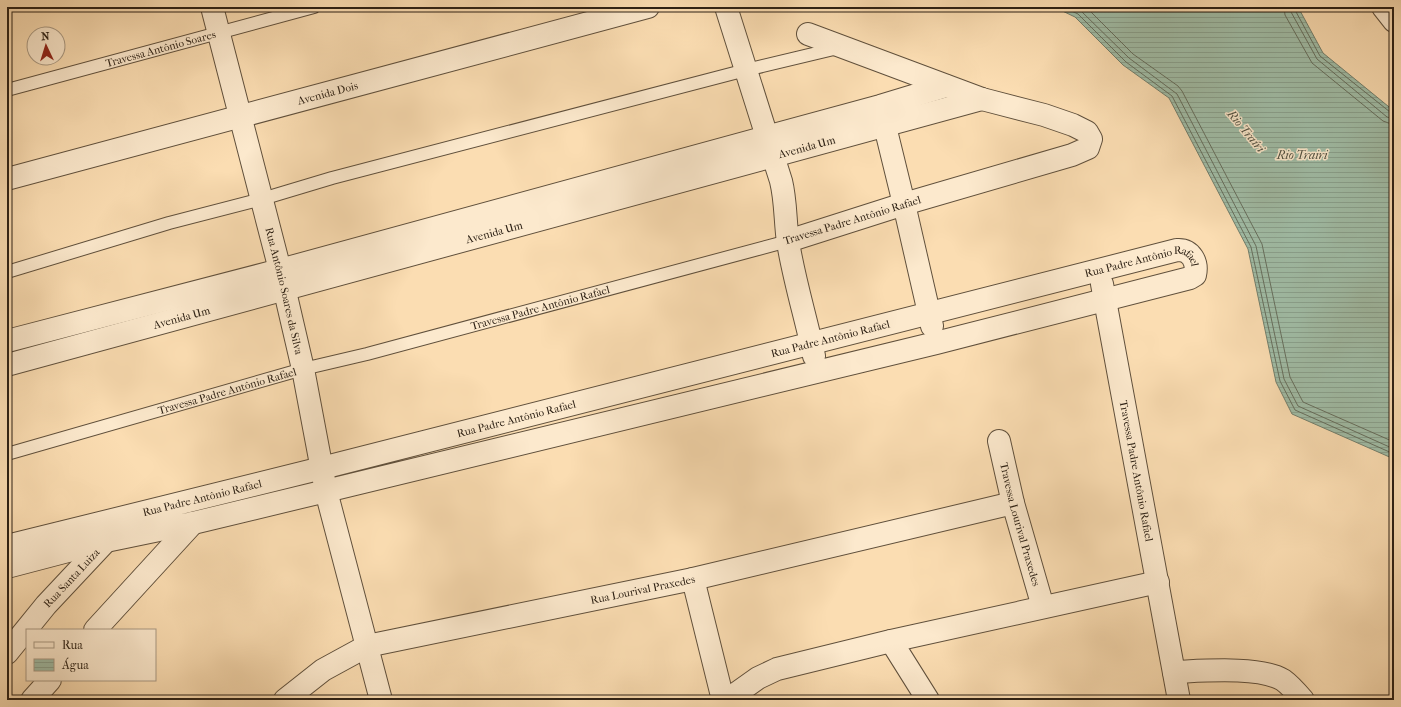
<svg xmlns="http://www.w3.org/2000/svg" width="1401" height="707" font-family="'IM FELL French Canon',serif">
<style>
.water{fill:url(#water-rules);stroke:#727f6d}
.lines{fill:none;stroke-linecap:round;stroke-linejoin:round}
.shore{stroke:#666f5e;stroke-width:1}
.service-casing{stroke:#60503c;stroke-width:14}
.minor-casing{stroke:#60503c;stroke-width:24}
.service{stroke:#fce9cd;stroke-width:12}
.minor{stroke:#fce9cd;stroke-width:22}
.labels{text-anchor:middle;stroke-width:3;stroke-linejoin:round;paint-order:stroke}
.street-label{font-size:11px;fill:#2d2115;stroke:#fce9cd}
.water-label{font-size:12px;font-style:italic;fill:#505041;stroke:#fce9cd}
</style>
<defs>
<pattern id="water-rules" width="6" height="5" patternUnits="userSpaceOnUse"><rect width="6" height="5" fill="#a0bda7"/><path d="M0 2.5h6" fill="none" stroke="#8aa28f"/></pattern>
</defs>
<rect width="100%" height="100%" fill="#fbddb2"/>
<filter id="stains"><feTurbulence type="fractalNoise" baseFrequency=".005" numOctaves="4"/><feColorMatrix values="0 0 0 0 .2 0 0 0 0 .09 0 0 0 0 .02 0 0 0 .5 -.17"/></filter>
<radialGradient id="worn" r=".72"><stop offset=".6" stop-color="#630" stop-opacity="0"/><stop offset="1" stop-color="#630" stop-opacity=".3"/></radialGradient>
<!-- water -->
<path class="water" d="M1054,7H1298L1323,53L1394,111V459L1292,414L1276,382L1248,249L1169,98L1123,65L1075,17Z"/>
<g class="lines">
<!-- shore -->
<path class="shore" d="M1063,7L1078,14L1126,62L1172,96L1251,247L1280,381L1295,410L1394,454
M1075,7L1081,11L1129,58L1177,94L1256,246L1284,379L1298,406L1394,449
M1086,7L1133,54L1178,86L1182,91L1262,244L1290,377L1303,402L1394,442
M1284,7L1285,15L1312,63L1383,121L1394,125
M1290,7L1291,12L1317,59L1387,117L1394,119
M1295,7V10L1320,56L1390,112L1394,113"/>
<defs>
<g id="service">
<path id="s1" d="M7,90L314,7"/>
<path d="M7,272L169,223L262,199L332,178L746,70L838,48"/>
<path id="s2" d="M7,454L303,369L367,354L788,241"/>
</g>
<g id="minor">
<path id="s3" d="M212,7L280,270L303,369L326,491L381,700"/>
<path d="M726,7L781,181C786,201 785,221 788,242C794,280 806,318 814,356"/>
<path d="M1383,7L1394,21"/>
<path d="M881,110L904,204L932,326"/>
<path id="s4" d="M7,179L648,7"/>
<path d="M788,241L904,204L1072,155L1088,148L1091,139L1087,132L1073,125L1044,115L982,99L808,34"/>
<path id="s5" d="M1102,284L1179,700"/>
<path d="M7,341L280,270L880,106L946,86"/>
<path id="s6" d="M7,365L982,99"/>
<path id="s7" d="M999,441L1013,503L1043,607"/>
<path id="s8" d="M7,546L322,468L1177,250C1191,249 1198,262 1195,275L1190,278L936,343L326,491L193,523L106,541L7,567"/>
<path d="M693,579L723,700"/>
<path d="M95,630L193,523"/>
<path d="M891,641L928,700"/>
<path id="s9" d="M7,653L46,605L106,541"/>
<path d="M1174,672C1202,671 1259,666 1283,680C1290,685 1297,693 1303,700"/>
<path d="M32,700L50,680"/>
<path id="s10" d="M285,700L323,670L367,646L693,579L1013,503"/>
<path d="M727,700L758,678L777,669L891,641L1158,582"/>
</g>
</defs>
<!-- service casing -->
<use href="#service" class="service-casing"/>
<!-- minor casing -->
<use href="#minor" class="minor-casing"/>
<!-- service -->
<use href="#service" class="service"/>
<!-- minor -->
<use href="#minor" class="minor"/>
</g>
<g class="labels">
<!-- street labels -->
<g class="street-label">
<text dy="4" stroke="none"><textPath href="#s1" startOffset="159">Travessa Antônio Soares</textPath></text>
<text dy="4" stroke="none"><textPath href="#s4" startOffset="332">Avenida Dois</textPath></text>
<text dy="4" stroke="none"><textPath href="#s6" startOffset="829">Avenida Um</textPath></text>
<text transform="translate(852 220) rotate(-17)" y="4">Travessa Padre Antônio Rafael</text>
<text dy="4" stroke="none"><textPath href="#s6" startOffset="505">Avenida Um</textPath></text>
<text dy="4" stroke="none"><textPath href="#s8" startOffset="1173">Rua Padre Antônio Rafael</textPath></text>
<text dy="4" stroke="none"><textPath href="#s3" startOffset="293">Rua Antônio Soares da Silva</textPath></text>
<text dy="4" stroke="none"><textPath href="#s2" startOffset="553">Travessa Padre Antônio Rafael</textPath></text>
<text dy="4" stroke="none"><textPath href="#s6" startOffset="181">Avenida Um</textPath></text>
<text dy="4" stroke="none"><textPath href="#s8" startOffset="849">Rua Padre Antônio Rafael</textPath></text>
<text dy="4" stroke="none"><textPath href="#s2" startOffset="229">Travessa Padre Antônio Rafael</textPath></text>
<text dy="4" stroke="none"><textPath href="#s8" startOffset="525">Rua Padre Antônio Rafael</textPath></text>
<text dy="4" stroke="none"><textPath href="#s5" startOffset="190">Travessa Padre Antônio Rafael</textPath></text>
<text dy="4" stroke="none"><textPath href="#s8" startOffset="201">Rua Padre Antônio Rafael</textPath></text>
<text dy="4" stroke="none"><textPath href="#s7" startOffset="86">Travessa Lourival Praxedes</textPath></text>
<text dy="4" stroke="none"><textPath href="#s9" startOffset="99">Rua Santa Luiza</textPath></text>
<text dy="4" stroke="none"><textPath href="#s10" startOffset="380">Rua Lourival Praxedes</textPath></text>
</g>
<!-- water labels -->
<g class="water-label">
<text transform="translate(1246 131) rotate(50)" y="4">Rio Traíri</text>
<text x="1302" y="159">Rio Trairi</text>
</g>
</g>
<!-- margin -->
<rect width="1401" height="707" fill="none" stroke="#fbddb2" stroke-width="24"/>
<rect x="8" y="8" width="1385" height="691" fill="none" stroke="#2d2115" stroke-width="2"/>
<rect x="12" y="12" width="1377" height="683" fill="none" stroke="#2d2115"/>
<!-- legend -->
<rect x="26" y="629" width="130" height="52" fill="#fce9cd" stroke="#a99983"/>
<rect x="34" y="642" width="20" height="6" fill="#fce9cd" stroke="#a99983"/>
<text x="62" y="649" font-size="12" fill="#2d2115">Rua</text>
<rect x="34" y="659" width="20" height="12" fill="url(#water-rules)" stroke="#a99983"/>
<text x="62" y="669" font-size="12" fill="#2d2115">Água</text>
<!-- north arrow -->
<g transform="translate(46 46) rotate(356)"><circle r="19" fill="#fce9cd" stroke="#a99983"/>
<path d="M0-3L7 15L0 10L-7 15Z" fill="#8f2418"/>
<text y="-6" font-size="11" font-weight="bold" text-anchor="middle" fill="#2d2115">N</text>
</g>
<rect width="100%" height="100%" filter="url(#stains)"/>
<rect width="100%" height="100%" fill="url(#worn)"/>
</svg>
